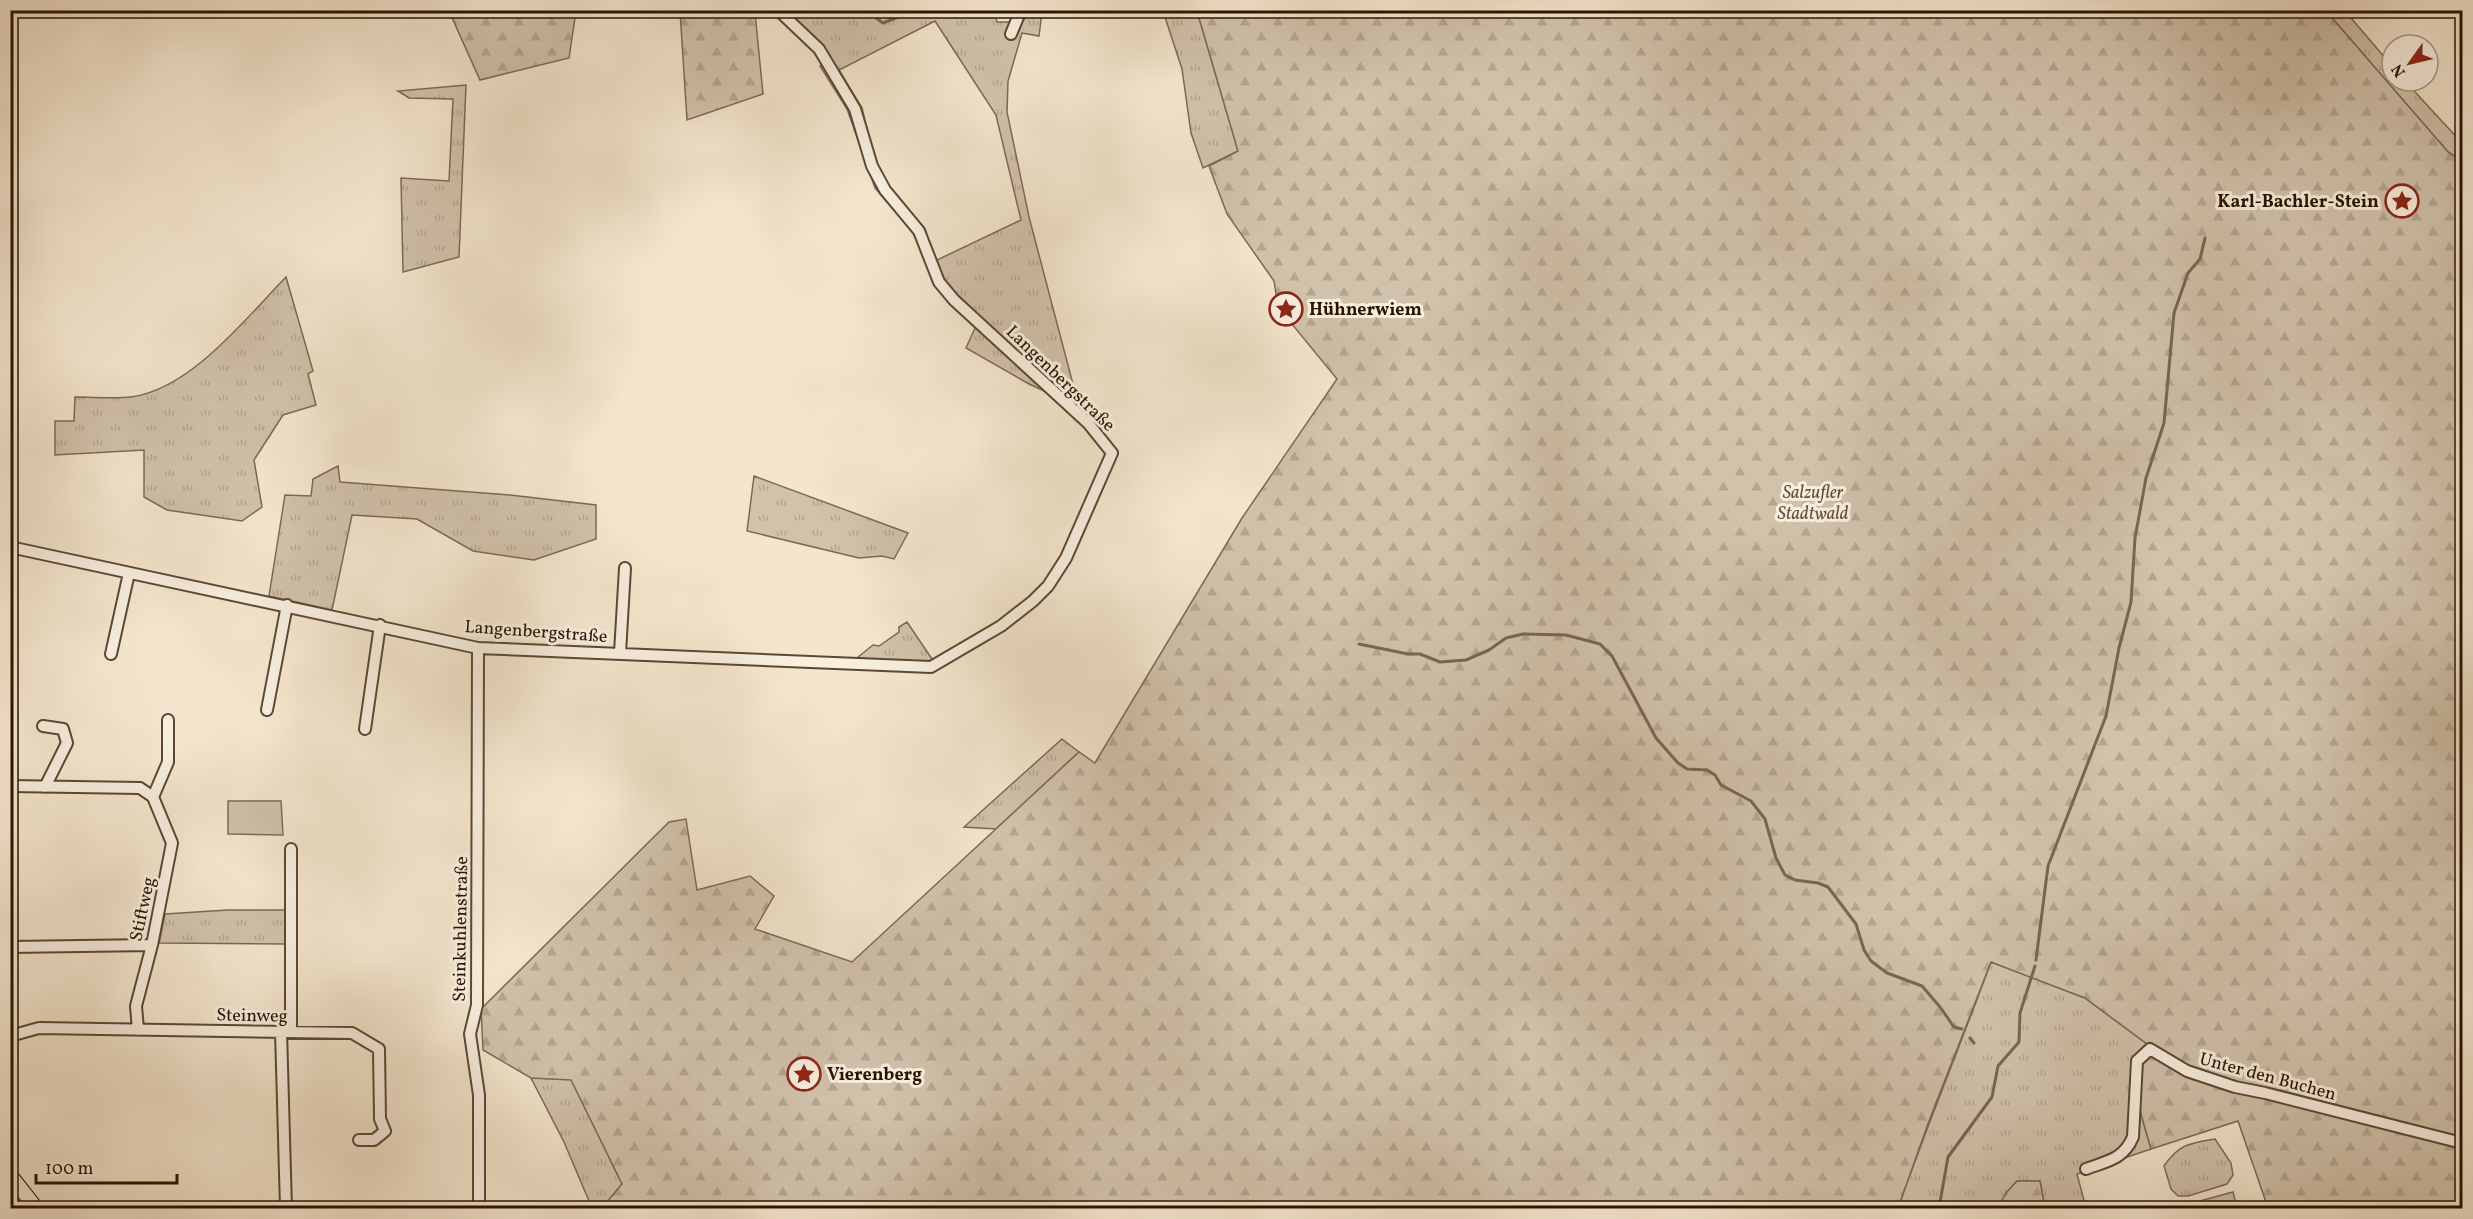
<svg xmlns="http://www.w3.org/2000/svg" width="2473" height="1219" font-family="Vollkorn,serif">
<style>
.grass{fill:url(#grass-tufts);stroke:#7c6a56;stroke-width:1.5;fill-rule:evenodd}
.forest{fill:url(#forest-firs);stroke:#7c6a56;stroke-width:1.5}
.park{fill:#d1c2ab;stroke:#7c6a56;stroke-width:1.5}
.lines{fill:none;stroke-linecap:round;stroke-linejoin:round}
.stream{stroke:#796652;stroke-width:3}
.minor-casing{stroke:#5b4834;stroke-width:14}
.major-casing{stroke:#281300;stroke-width:16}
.minor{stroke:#f8efdf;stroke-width:10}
.major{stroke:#f4e6ce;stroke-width:14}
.labels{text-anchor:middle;stroke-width:6;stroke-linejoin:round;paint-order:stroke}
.poi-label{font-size:18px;font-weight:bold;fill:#281300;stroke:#f8efdf;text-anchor:start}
.street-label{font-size:18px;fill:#281300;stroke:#f8efdf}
.park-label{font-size:18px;font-style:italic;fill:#63503c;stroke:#f8efdf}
</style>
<defs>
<pattern id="grass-tufts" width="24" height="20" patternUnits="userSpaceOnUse" patternTransform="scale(1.5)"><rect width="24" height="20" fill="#d1c2ab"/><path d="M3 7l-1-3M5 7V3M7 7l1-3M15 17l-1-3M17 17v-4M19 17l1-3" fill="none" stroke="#b3a691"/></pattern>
<pattern id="forest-firs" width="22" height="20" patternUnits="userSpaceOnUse" patternTransform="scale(1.5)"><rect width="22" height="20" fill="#d1c2ab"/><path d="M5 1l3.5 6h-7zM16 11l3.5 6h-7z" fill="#b3a691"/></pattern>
</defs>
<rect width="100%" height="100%" fill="#f4e6ce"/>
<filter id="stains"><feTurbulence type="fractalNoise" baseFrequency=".00333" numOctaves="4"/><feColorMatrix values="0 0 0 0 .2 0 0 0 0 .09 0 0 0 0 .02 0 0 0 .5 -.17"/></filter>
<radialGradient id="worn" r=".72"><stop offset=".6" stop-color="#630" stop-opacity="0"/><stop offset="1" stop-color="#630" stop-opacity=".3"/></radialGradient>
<!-- grass -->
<path class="grass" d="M777,11H994L997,22H1013L1024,11H1042L1039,36L1022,33L1008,81L1007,112L1029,217L1079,407L1029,384L966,348L977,324L935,277L912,231L875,188L847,109L820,66L827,62ZM935,21L996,115L1021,220L935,261L925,229L890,190L876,166L862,108L839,70Z
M1163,11H1197L1238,151L1203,168L1191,133L1182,69Z
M2326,11H2345L2392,66V81H2405L2462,143V161L2448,152Z
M466,85L459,257L403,272L401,178L449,181L453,99L409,98L398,91Z
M286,277L313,371L308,374L316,405L283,415L254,460L262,507L242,521L167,510L144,497V450L55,455V421H74L75,397C93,397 113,399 131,397C191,389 246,318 286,277Z
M338,466L340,482L510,495L596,505V539L534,560L473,551L417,519L352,515L332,610L269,596L285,495L311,496L313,479Z
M754,476L908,533L894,559L882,556L859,558L747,531Z
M907,622L934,662L920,664L853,661L873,645L879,646L899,632V627Z
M1062,739L1079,752L996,829L964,827Z
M228,910H285V944L159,943L165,914Z
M1991,962L2085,998L2147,1044C2129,1086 2139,1106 2151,1149L2077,1174L2086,1208H2045L2040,1181H2017L2006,1193L1998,1208H1898C1927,1125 1961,1044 1991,962Z
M531,1078L571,1079L622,1184L602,1208H592L564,1142Z
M2215,1139L2231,1163L2233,1175L2227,1184L2188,1196H2178L2171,1189L2164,1166C2179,1144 2190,1143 2215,1139Z"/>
<!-- forest -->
<path class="forest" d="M449,11H576L569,58L480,80Z
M680,11H757L755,13L763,94L687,120Z
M1197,11H2326L2448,152L2462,161V1208H2268L2238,1121L2151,1149C2139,1105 2128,1088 2147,1044L2085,998L1991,962L1929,1121L1898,1208H602L622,1184L571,1080L531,1078L483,1050L481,1009L669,822L686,819L697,890L750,876L774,896L755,929L852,962L1079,752L1095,763L1242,518L1337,379L1278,307L1274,281L1227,214L1209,166L1238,151Z
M2017,1181H2040L2045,1208H1998L2006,1193Z"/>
<!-- park -->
<path class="park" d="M228,801H281L283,835L228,834Z
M2233,1192L2237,1208H2186L2185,1205Z"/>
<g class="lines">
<!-- stream -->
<path class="stream" d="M865,10L883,23L916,10
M1359,644L1408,654H1420L1440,662L1466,660L1489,650L1506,638L1523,634L1566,635L1600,644L1612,656L1656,738L1678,763L1687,769L1707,770L1715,775L1721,785L1751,801L1765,819L1776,858L1785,875L1795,880L1818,883L1828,887L1856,924L1864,950L1871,961L1887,973L1922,986L1940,1007L1954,1027L1962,1029
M2036,960L2048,866L2106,716L2119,648L2131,602L2135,538L2146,478L2164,423L2174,313L2188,273L2200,259L2205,238
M1970,1038L1974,1043
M1939,1208L1948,1157L1992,1097L1998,1066L2019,1042L2020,1013L2035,966"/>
<defs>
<path id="minor" d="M1011,34L1021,10
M10,547L478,648L931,667L1001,626L1033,601L1048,586L1066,558L1112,453L1088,423L954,300L939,282L919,231L885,190L872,166L855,109L819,49L778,10
M478,648L477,1005L470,1034L479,1095V1208
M620,653L625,568
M111,654L129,573
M267,710L287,605
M43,726L63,729L67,743L45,787
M365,729L380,625
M10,786L140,788L153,797
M291,849V1032
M10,947L152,945
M138,1030L136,1006L152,945L172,843L153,797L168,762V720
M281,1031L286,1208
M10,1036L39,1028L352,1033L379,1049L380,1119L385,1131L374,1140H359
M2086,1169C2107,1161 2123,1160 2133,1137L2137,1061L2150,1049L2187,1071L2235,1087L2265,1093L2462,1143"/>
<path id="major" d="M10,1175L36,1208"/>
</defs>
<!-- minor casing -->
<use href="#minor" class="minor-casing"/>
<!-- major casing -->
<use href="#major" class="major-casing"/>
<!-- minor -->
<use href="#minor" class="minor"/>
<!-- major -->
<use href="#major" class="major"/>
</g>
<!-- icons -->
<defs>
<symbol id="sight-ring" viewBox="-11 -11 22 22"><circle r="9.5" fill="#f8efdf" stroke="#8f2418" stroke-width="1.5"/><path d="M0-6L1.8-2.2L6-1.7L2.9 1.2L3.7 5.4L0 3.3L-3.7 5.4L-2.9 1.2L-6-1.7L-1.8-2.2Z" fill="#8f2418"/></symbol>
</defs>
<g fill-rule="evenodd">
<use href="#sight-ring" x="2383" y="182" width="38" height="38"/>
<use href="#sight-ring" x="1267" y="290" width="38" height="38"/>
<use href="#sight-ring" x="785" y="1055" width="38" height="38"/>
</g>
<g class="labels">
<!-- poi labels -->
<g class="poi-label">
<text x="2379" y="207" text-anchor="end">Karl-Bachler-Stein</text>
<text x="1309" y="315">Hühnerwiem</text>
<text x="827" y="1080">Vierenberg</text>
</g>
<!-- street labels -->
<g class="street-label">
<text transform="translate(1061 378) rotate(44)" y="6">Langenbergstraße</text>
<text transform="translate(536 631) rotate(4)" y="6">Langenbergstraße</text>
<text transform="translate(142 909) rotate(-78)" y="6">Stiftweg</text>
<text transform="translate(460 929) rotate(-89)" y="6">Steinkuhlenstraße</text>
<text transform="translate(252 1015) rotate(1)" y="6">Steinweg</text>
<text transform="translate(2268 1076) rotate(15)" y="6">Unter den Buchen</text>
</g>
<!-- park labels -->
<g class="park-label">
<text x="1813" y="498">Salzufler<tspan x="1813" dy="21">Stadtwald</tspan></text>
</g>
</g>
<!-- margin -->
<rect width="2473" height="1219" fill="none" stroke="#f4e6ce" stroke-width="36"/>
<rect x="12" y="12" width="2449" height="1195" fill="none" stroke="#281300" stroke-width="3"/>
<rect x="18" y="18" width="2437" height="1183" fill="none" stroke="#281300" stroke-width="1.5"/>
<!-- north arrow -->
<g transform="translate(2410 63) rotate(236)"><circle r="28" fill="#f8efdf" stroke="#a59786" stroke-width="1.5"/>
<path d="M0-4.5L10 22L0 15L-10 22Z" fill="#8f2418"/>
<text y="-9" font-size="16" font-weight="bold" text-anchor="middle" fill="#281300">N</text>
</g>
<!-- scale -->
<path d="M36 1174v9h141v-9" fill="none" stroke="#281300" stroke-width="3"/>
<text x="45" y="1174" font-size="18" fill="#281300" stroke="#f8efdf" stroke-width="4.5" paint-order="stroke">100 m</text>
<rect width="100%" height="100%" filter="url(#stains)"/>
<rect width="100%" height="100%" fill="url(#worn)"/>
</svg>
